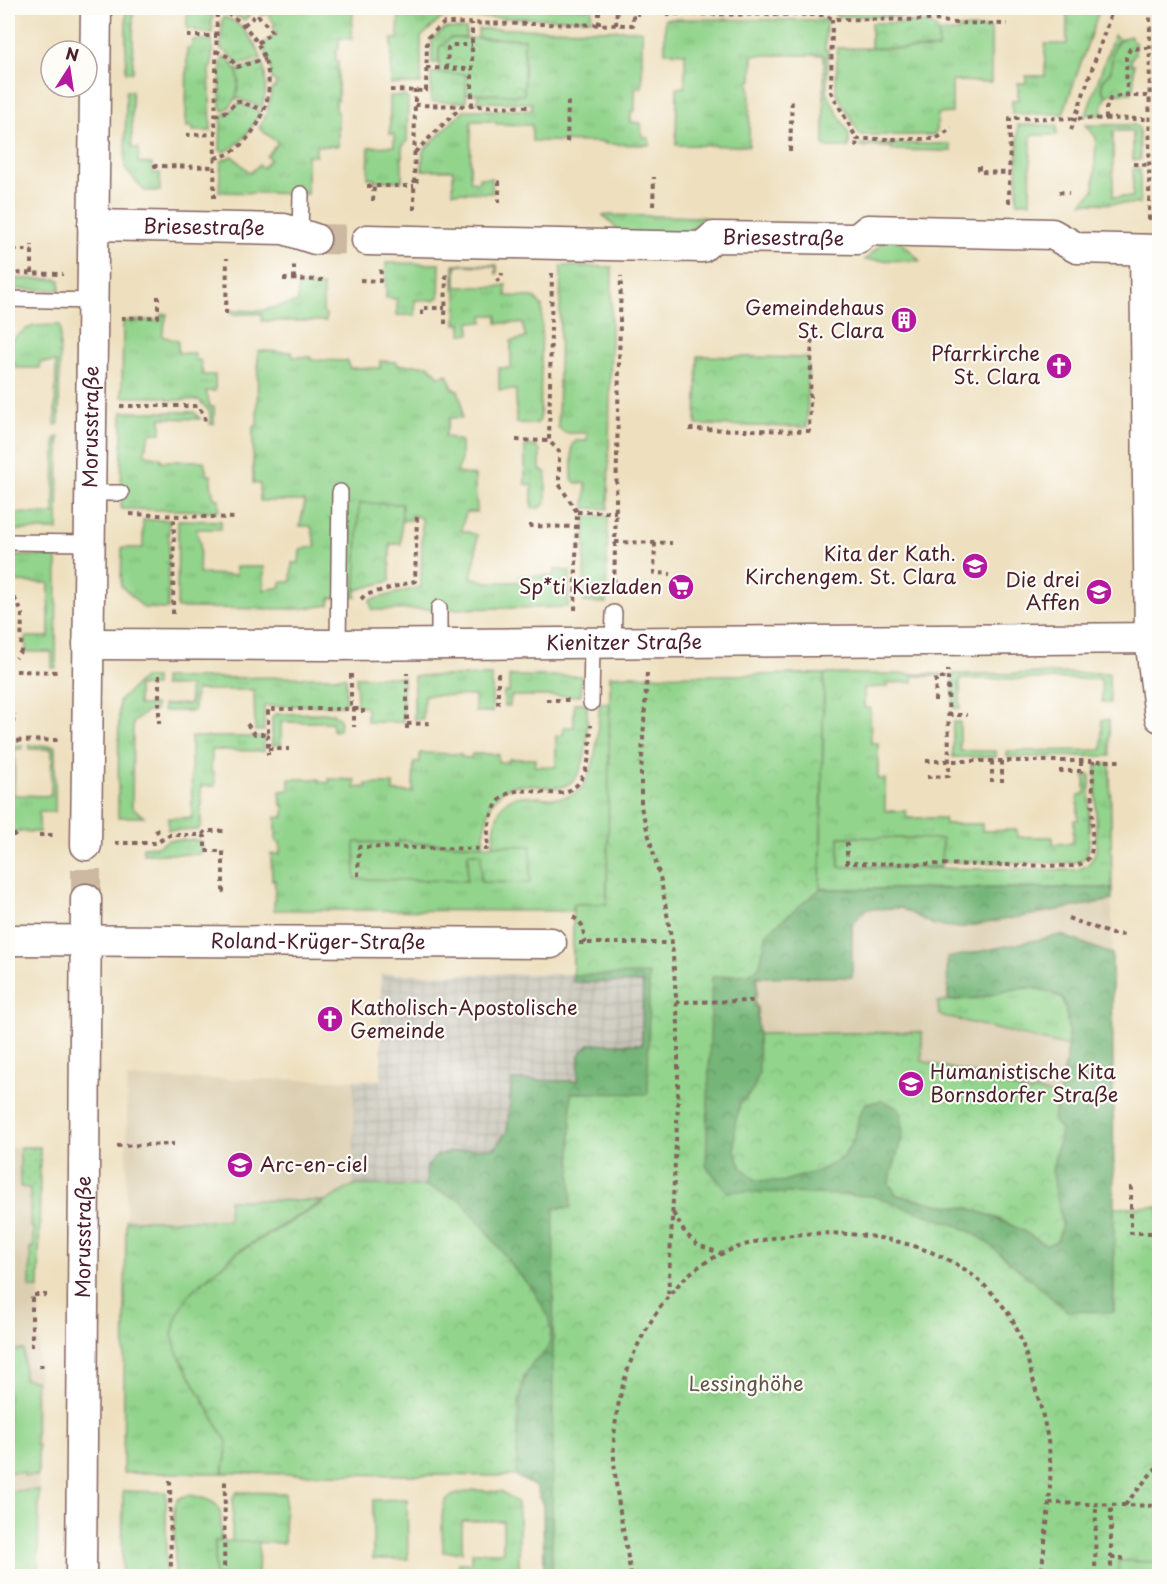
<svg xmlns="http://www.w3.org/2000/svg" width="1167" height="1584" font-family="'Playpen Sans',sans-serif">
<style>
.built{fill:#dccfb1}
.industrial{fill:url(#industrial-grid)}
.grass{fill:url(#grass-tufts);stroke:#6e7a5c;stroke-width:1.5}
.forest{fill:url(#forest-crowns);stroke:#606a52;stroke-width:1.5}
.park{fill:url(#park-crowns);stroke:#6e7a5c;stroke-width:1.5}
.garden{fill:url(#garden-dots);stroke:#6e7a5c;stroke-width:1.5}
.pitch{fill:#92d48c;stroke:#6e7a5c;stroke-width:1.5}
.lines{fill:none;stroke-linecap:round;stroke-linejoin:round}
.minor-tunnel{stroke:#cdb9a1;stroke-width:30;stroke-dasharray:30 15;stroke-linecap:butt}
.service-casing{stroke:#83635f;stroke-width:18}
.minor-casing{stroke:#83635f;stroke-width:33}
.path{stroke:#83635f;stroke-width:4;stroke-dasharray:4.5 4.5;stroke-linecap:butt}
.service{stroke:#fff;stroke-width:15}
.minor{stroke:#fff;stroke-width:30}
.labels{text-anchor:middle;stroke-width:4.5;stroke-linejoin:round;paint-order:stroke}
.street-label{font-size:20px;fill:#4a1f2b;stroke:#fdfcf7}
.poi-label{font-size:20px;fill:#4a1f2b;stroke:#fdfcf7;text-anchor:end}
.park-label{font-size:20px;fill:#605548;stroke:#fdfcf7}
</style>
<defs>
<pattern id="industrial-grid" width="8" height="8" patternUnits="userSpaceOnUse" patternTransform="scale(1.5)"><rect width="8" height="8" fill="#c7c4b8"/><path d="M0 4h8M4 0v8" fill="none" stroke="#aca89e"/></pattern>
<pattern id="grass-tufts" width="24" height="20" patternUnits="userSpaceOnUse" patternTransform="scale(1.5)"><rect width="24" height="20" fill="#92d48c"/><path d="M3 7l-1-3M5 7V3M7 7l1-3M15 17l-1-3M17 17v-4M19 17l1-3" fill="none" stroke="#7fb679"/></pattern>
<pattern id="forest-crowns" width="20" height="18" patternUnits="userSpaceOnUse" patternTransform="scale(1.5)"><rect width="20" height="18" fill="#75b678"/><path d="M2 6a3 3 0 1 1 6 0M12 15a3 3 0 1 1 6 0" fill="none" stroke="#629363"/></pattern>
<pattern id="park-crowns" width="20" height="18" patternUnits="userSpaceOnUse" patternTransform="scale(1.5)"><rect width="20" height="18" fill="#92d48c"/><path d="M2 6a3 3 0 1 1 6 0M12 15a3 3 0 1 1 6 0" fill="none" stroke="#7fb679"/></pattern>
<pattern id="garden-dots" width="8" height="8" patternUnits="userSpaceOnUse" patternTransform="scale(1.5)"><rect width="8" height="8" fill="#92d48c"/><path d="M2 2h.1M6 6h.1" fill="none" stroke="#7fb679" stroke-width="1.8" stroke-linecap="round"/></pattern>
</defs>
<rect width="100%" height="100%" fill="#fdfcf7"/>
<filter id="ink" filterUnits="userSpaceOnUse"><feTurbulence type="fractalNoise" baseFrequency=".0167" numOctaves="2"/><feDisplacementMap in="SourceGraphic" scale="12" xChannelSelector="R" yChannelSelector="G"/><feConvolveMatrix kernelMatrix="1 2 1 2 8 2 1 2 1" color-interpolation-filters="sRGB"/></filter>
<filter id="wash" filterUnits="userSpaceOnUse"><feTurbulence type="fractalNoise" baseFrequency=".008" numOctaves="4" result="noise"/><feDisplacementMap in="SourceGraphic" scale="24" xChannelSelector="R" yChannelSelector="G"/><feGaussianBlur stdDeviation="1.35" result="paint"/><feColorMatrix in="noise" values="0 0 0 0 0 0 0 0 0 0 0 0 0 0 0 0 0 1.4 0 .05"/><feComposite in="paint" operator="in"/></filter>
<g filter="url(#wash)">
<rect width="100%" height="100%" fill="#eee0bf"/>
<!-- built -->
<path class="built" d="M1112,888L1114,1312L727,1191L712,977L820,889Z
M127,1078L354,1080V1185L323,1201L229,1200L228,1220H126Z
M8,1147H40L38,1476L39,1491L38,1576H8Z"/>
<!-- industrial -->
<path class="industrial" d="M381,974H649L648,1094L553,1189L354,1185V1080H381Z"/>
<!-- grass -->
<path class="grass" d="M126,8H133V72H126Z
M187,8H212V33L196,32V29H187Z
M223,8H353L352,39L339,38V49L336,50V61L338,62V100H336V111L338,112V146H316V156L307,155V194L219,192L221,161L232,156L250,173L259,165L263,168L270,159L267,156L278,143L259,128L267,113L272,88H275L276,81L272,80L270,65L263,44L277,33L273,27L275,24L267,13L263,16L257,9L244,20Z
M399,8H592L591,19L443,17L421,37V84H391L392,39H398Z
M835,9H938V17L835,16Z
M1067,10L1099,11L1063,114H1012V100H1018V83H1026V76H1045V44H1067Z
M224,17C241,22 255,41 261,58L239,65L230,55L221,49L222,20Z
M665,19L826,20L825,50H828L827,94L849,134V147H824V55H753L752,80H750L749,146L676,145L677,88L685,87V53L665,52Z
M445,28L466,29V38H450L439,48V63H432V40Z
M959,28H991V82L952,81V113L938,114L937,131L933,135H860L836,92L837,48L938,49V32H958Z
M478,29L639,30L642,31V87L635,88V111H631V122L641,123L642,137L649,138V145L605,144L604,142L532,141V125L496,124L495,121H471L470,181L479,182V178H492V193L453,192V170H422L423,151L464,110H532V103L477,102L478,94H524V39L478,38Z
M1114,35L1120,40L1115,44L1111,71C1104,79 1097,86 1107,96L1102,106V115H1086Z
M192,40H212V67H209L211,131H193V127H186L187,48H191Z
M224,57C244,70 244,97 224,111L220,106L221,62Z
M431,73L466,74V102H431Z
M126,91H132V148H139L138,163L152,164V173H160V191H145L125,169Z
M390,96H405L408,99L407,141L402,147V181H376L373,178H368L369,147L394,146V134H390Z
M239,103L260,111C253,127 241,146 223,152L220,150L221,117L230,112Z
M1018,125H1057V135H1031L1030,202H1017Z
M1085,125H1134L1139,128L1140,160H1133V131H1113V197H1133V169H1140V204L1082,203L1094,190L1096,137Z
M860,144H950L951,151L892,150V147H860Z
M603,215L705,217L683,237L624,236Z
M886,239L901,241L920,261L865,260Z
M386,263L440,264L439,297L435,300H415V315H397V299L386,298Z
M454,264L497,265V274H496V266L456,265V287H496L506,285V296L534,297L542,307L540,420L536,424L516,423V390H499V368H511V341L526,338L522,323H497V315H483V322H470V334H461V324H456L457,296L454,289Z
M561,266L612,267L608,509L585,508L586,483H576L572,479V445L576,441H587V433H565L558,427Z
M8,279H57L60,280V290L8,289Z
M298,285L323,286V313L326,314V321H262V314H231L232,310L260,311L298,302Z
M167,314L162,336L178,341V353H195V360H200L203,375H215V391H206L210,407H214V424H210V412L199,400H167V397H122L123,321L161,320V315Z
M60,325L59,424L55,425L56,362H40V368H15L14,362H8V342L27,329L34,326Z
M258,351L292,352L293,357H311V360L348,361L349,368H380V361L397,362V365H428L440,377L447,374L453,389L458,390L462,404V418H450L445,436L461,441V459L457,473L475,476C474,488 477,500 477,512H466L461,530L477,535L476,556L471,577L487,582H520V576H554L555,570L570,571L568,607L372,610L370,600L421,587L422,518L411,515V520L401,521V504H359L356,597L330,598L329,605L300,609L177,608L178,520L221,521V529H196L200,543L199,574L236,575V567H264V590L281,587V582H291L292,563H299L300,550L316,546L311,526H300L305,501H260V484L253,483V426H257Z
M122,412H194L200,419L161,418V433H150L144,454L161,458V461H204L207,475H211V484L214,498L219,499V511L121,509Z
M59,437L58,530H8V499H13V513L54,514L55,438Z
M525,446H535L540,451V470L546,473V503L540,508H532V485L525,484Z
M585,516H608L606,603L584,602Z
M143,520H169L168,609L144,608L121,586L122,548H143Z
M8,556H57L56,668H52V652H26V637H49V583L8,582Z
M1109,673L1110,703L1102,702L1101,679H960V708H953V674Z
M824,674H943V676H913V682L887,683V687L864,688V708H870L871,743H878V779H885V811H906L907,818H944L945,824H982V831L1017,830L1018,837H1053V844L1073,843L1074,820H1078V795L1085,794V775H1090L1089,847C1087,859 1082,861 1071,863L941,862V839L840,837L839,867L1073,870C1087,868 1091,864 1096,850V765L1110,764L1112,888L820,889Z
M637,675L608,845L607,905L573,904L572,911L274,910L275,880H272L271,854H280V842H276V817H284V805H281L280,791L289,790V779H319V782L329,783V779L355,780V788L366,787V784H393V792H413L414,762H420V753L461,754V757L471,758L472,754H498V762H508L509,759H535V766L556,767V736H563V727H574V703H587C587,726 590,756 577,776C565,793 547,787 530,785C492,781 485,815 483,845L411,843L399,841V843H355L467,881L468,853H482L481,882L531,846L493,845C494,832 495,812 506,802C518,792 533,797 546,798C557,799 569,798 578,791C597,776 599,726 599,703H610V676Z
M414,676H492V712H475V696L424,695L423,719H414Z
M509,676H581V694L578,696H511L510,706H504V692H509Z
M346,677V701L342,705L264,706V731H255L254,690H195L194,711H163V705L190,704L189,686H163V678Z
M356,677H403V722H367V709L363,706L357,705Z
M143,678H155V686H138V705H155V711L146,712L133,723L132,807L144,817H118L119,701Z
M333,713L340,720L339,730L333,731L332,722H281V745H272V717L275,714Z
M1102,720H1109L1110,756L1007,757V751L1102,750Z
M953,722H960V751H996V757H953Z
M191,737H264V751L212,750L211,772L214,773L215,786H201V826L197,830H168V818H192Z
M8,745H22V749H15L14,795L51,796L52,749H30V745L55,746V812H39V832L8,831Z
M169,840H197L201,843V854H143V847L159,846Z
M1030,988L1049,990L1063,999L1067,1013L1069,1047L939,1015L938,1002L975,998L1010,989Z
M229,1200L323,1201L237,1252L191,1292L178,1354L227,1442L226,1457L223,1473H123L126,1220H228Z
M475,1490L502,1492L510,1497L516,1502L519,1513V1576H458V1563H472V1552H503V1521H462V1552H443C443,1540 439,1507 447,1499C453,1493 467,1492 475,1490Z
M123,1491L166,1492V1576H122Z
M237,1492L285,1493L284,1543L232,1542L233,1497Z
M189,1495C225,1501 221,1509 221,1542H215V1576H175L174,1510C176,1499 179,1497 189,1495Z"/>
<!-- forest -->
<path class="forest" d="M791,674H824L820,889L1112,888V900L959,928L934,925L901,908L866,909L852,924V977H807L806,976L759,977V976L757,975V995H755V1006H757L759,1073L753,1090L740,1104L735,1124V1151L742,1168L756,1180L781,1182L821,1170L843,1157L854,1139L859,1115L866,1103L883,1101L900,1108L903,1134L889,1183L897,1195L937,1204L969,1208L999,1219L1023,1231L1046,1245L1057,1241L1062,1225L1052,1170L1061,1130L1053,1120C1062,1080 1076,1039 1063,999C1030,979 1011,991 977,998C967,1000 958,999 948,1000L947,958L1061,935L1112,954L1114,1207L1113,1418L1160,1419L1159,1452L1140,1476L1128,1500L1084,1499C1078,1492 1062,1474 1060,1466C1059,1462 1060,1457 1060,1452C1059,1445 1058,1437 1056,1430C1051,1404 1045,1379 1037,1354C1029,1327 1017,1298 999,1277C963,1236 892,1219 839,1219C821,1219 803,1221 785,1225L783,1217L736,1227L738,1236L719,1244L682,1216C688,1109 692,1002 674,896C669,867 658,841 653,812L660,803L735,795L756,786L769,767L784,740L787,723Z
M608,845L661,924L622,1576H544L543,1505L536,1487L516,1476C517,1447 514,1382 534,1361C537,1357 542,1355 545,1352L533,1290L515,1270L461,1200L426,1186L427,1167L437,1155L467,1149L495,1148L507,1131L512,1080L578,1081L579,1055L589,1044H642L643,983L573,982V904L607,905Z"/>
<!-- park -->
<path class="park" d="M871,23H928C941,27 938,37 938,49L871,48Z
M1131,36L1132,40L1135,42V54L1131,59V64H1134V87L1132,88V93H1111L1107,96C1097,86 1104,79 1111,71C1112,54 1110,40 1131,36Z
M450,38L524,39V95L466,94V74H439V48Z
M262,62C267,77 267,92 262,107L236,98L239,81L237,70Z
M698,356L808,358L807,427L696,425Z
M359,503L402,504L401,544H390V581L356,590Z
M824,674L820,889L767,933L760,966L749,974L712,977L706,1166L727,1191L872,1196L959,1226L983,1239L1067,1311L1114,1312V1207H1159V1576H552L554,1208H571V1093L648,1094L649,974L573,975V904H607L610,676Z
M839,837L942,839L941,867H839Z
M399,840L411,841L412,843L531,846L530,883L481,882V853H468L467,881L355,879V842L398,843Z
M922,1032V1061L988,1078L987,1081L1032,1093L1033,1090L1058,1096L1053,1120L1061,1130L1052,1170L1062,1225L1057,1241L1046,1245L1023,1231L999,1219L969,1208L937,1204L897,1195L889,1183L903,1134L900,1109L883,1101L866,1103L859,1115L854,1139L843,1157L821,1170L781,1182L756,1180L742,1168L735,1151V1124L740,1104L753,1090L759,1073L758,1034Z
M354,1185L426,1186L461,1200L485,1229L515,1270L533,1290L548,1316L551,1331L549,1345L545,1352L534,1361L524,1376L519,1402L516,1476L223,1473L226,1457L227,1442L178,1354L172,1335L176,1318L191,1292L238,1252Z"/>
<!-- garden -->
<path class="garden" d="M20,1147H40L39,1288H30V1248H33V1227H30V1188L20,1187Z"/>
<!-- pitch -->
<path class="pitch" d="M8,1350H24V1379L35,1380V1445H38V1476H24V1472H8Z
M39,1490L38,1576H8V1491Z
M407,1499L408,1559H373V1500Z
M215,1541L259,1542L258,1576H215Z
M1118,1561L1159,1562V1576H1118Z"/>
</g>
<g filter="url(#ink)">
<g class="lines">
<!-- minor-tunnel -->
<path class="minor-tunnel" d="M315,239L367,240
M86,899V845"/>
<defs>
<path id="service" d="M300,234L301,194
M8,299L91,301
M90,493H121
M8,542L89,543
M439,608V644
M613,644L614,613
M338,645L340,492
M591,703L592,643"/>
<g id="minor">
<path id="s1" d="M93,225L284,229L315,239"/>
<path id="s2" d="M367,240L702,247L714,237L857,239L868,230L1052,234L1077,248L1160,250"/>
<path d="M1145,250L1150,638L1160,717"/>
<path id="s3" d="M88,644L338,645L1160,638"/>
<path id="s4" d="M86,845L96,8"/>
<path id="s5" d="M8,940L551,943"/>
<path id="s6" d="M81,1576L86,899"/>
</g>
</defs>
<!-- service casing -->
<use href="#service" class="service-casing"/>
<!-- minor casing -->
<use href="#minor" class="minor-casing"/>
<!-- path -->
<path class="path" d="M826,8V15L832,19L935,20L955,23L1007,24
M666,14L826,15
M752,15V8
M832,19L831,92L857,139H936L952,128
M244,25L257,14L272,32L258,43
M599,25V8
M616,25L617,8
M187,36H217
M216,51L229,57L237,67L265,59
M426,68L472,69
M447,69L448,48L451,45H472
M390,90L426,91L427,38L444,23L633,25V14H639
M1127,97L1126,57L1130,49L1160,47
M415,105L531,107
M472,106V23
M215,116L227,111L237,101L264,110
M1106,119V109L1110,99L1119,96H1149
M1071,130L1113,8
M186,135L215,134
M567,142L568,101
M856,147L857,139
M790,151L792,98
M415,152L462,106
M215,158C233,155 245,143 255,128C277,96 272,54 244,26C237,18 226,13 217,8
M155,164V166L215,167
M1133,164L1150,165
M979,166V172L1009,173
M414,181H422
M367,186H414
M1059,192L1069,193
M214,198L217,8
M373,201L374,185
M499,203V178
M1009,203L1010,118L1150,119
M653,206L654,177
M414,210L415,90
M1149,220L1150,8
M8,245H13V273
M13,250H32
M8,273L63,274
M32,273V245
M552,273L549,441L559,451V484L577,512L575,613
M283,279L323,280
M294,279V265
M360,280L380,281L381,269
M496,281L501,279L502,273
M226,314L227,258
M422,315V308H445
M121,318L158,317V296
M445,324L446,271
M120,406H197L205,415L204,424
M689,429L809,431L812,333
M516,440L549,441
M577,512H616
M130,514L234,518
M529,526L577,527
M615,542L672,543
M655,543L654,573L671,574
M8,591L18,603L22,614L21,651L16,658
M614,592L621,276
M361,599L365,595L415,581L417,516
M173,614L174,516
M16,671L60,672
M498,673V706
M647,673L641,773V807L661,881L666,908L672,943L678,1024V1103L668,1297
M351,674V709H354V727
M159,675V724
M546,700H569
M935,701L936,678H948
M354,709H363V713
M948,715H967
M247,724L255,734H268V709H351
M407,724L432,723
M407,729V673
M268,734V755
M8,741L58,740
M13,741V722L15,714
M268,749H289
M926,761H1121
M992,761V782
M1002,761V782
M1059,771H1081V761
M927,777L949,776L948,670
M156,829L162,840
M39,835H56
M202,835L205,837V851H223V891L221,892
M847,842V863L1072,866C1084,864 1089,861 1092,849L1093,761
M115,843H157L169,835H202L206,831H227
M10,851V835H20
M358,876L359,847L487,849C488,840 487,830 490,821C506,758 561,820 583,776C591,761 590,741 591,725
M573,917C585,925 584,929 584,943
M1068,918L1112,934L1128,935
M579,943H672
M676,1002L755,1001
M117,1146L174,1144
M1131,1186V1233H1160
M673,1213L685,1233L698,1245L722,1254
M32,1347V1295H47
M39,1366H46
M170,1481L171,1576
M1049,1503L1160,1506
M1125,1505L1153,1471L1160,1465
M1111,1558H1122V1562
M224,1576L225,1481
M631,1576C625,1537 616,1498 614,1459C612,1421 623,1372 641,1339C652,1317 673,1287 693,1271C760,1219 894,1223 964,1269C982,1281 998,1298 1010,1316C1020,1332 1028,1361 1033,1379C1040,1405 1048,1431 1050,1458C1052,1497 1045,1538 1041,1576
M1095,1576L1096,1505
M1111,1576V1505"/>
<!-- service -->
<use href="#service" class="service"/>
<!-- minor -->
<use href="#minor" class="minor"/>
</g>
</g>
<!-- icons -->
<defs>
<symbol id="building-disc" viewBox="-11 -11 22 22"><circle r="9.5" fill="#b5179e" stroke="#fdfcf7"/><path d="M-4-6H4V6H1V3H-1V6H-4ZM-2.5-4.3h1.7v1.8h-1.7ZM.8-4.3h1.7v1.8H.8ZM-2.5-1h1.7V.8h-1.7ZM.8-1h1.7V.8H.8Z" fill="#fff"/></symbol>
<symbol id="church-disc" viewBox="-11 -11 22 22"><circle r="9.5" fill="#b5179e" stroke="#fdfcf7"/><path d="M-1.2-6h2.4v3.5h3.3v2.4h-3.3V6h-2.4V-.1h-3.3v-2.4h3.3Z" fill="#fff"/></symbol>
<symbol id="school-disc" viewBox="-11 -11 22 22"><circle r="9.5" fill="#b5179e" stroke="#fdfcf7"/><path d="M0-5L7-2L0 1L-7-2ZM-4 1L0 2.5L4 1V4Q0 6-4 4Z" fill="#fff"/></symbol>
<symbol id="supermarket-disc" viewBox="-11 -11 22 22"><circle r="9.5" fill="#b5179e" stroke="#fdfcf7"/><path d="M-6-5.5h2.5l.6 2H6L4.5 2H-2.5L-4.4-4H-6ZM-1.5 3.2a1.3 1.3 0 1 0 .1 0ZM3 3.2a1.3 1.3 0 1 0 .1 0Z" fill="#fff"/></symbol>
</defs>
<g fill-rule="evenodd">
<use href="#building-disc" x="889" y="305" width="30" height="30"/>
<use href="#church-disc" x="1044" y="351" width="30" height="30"/>
<use href="#school-disc" x="960" y="551" width="30" height="30"/>
<use href="#supermarket-disc" x="666" y="572" width="30" height="30"/>
<use href="#school-disc" x="1084" y="577" width="30" height="30"/>
<use href="#church-disc" x="315" y="1004" width="30" height="30"/>
<use href="#school-disc" x="896" y="1069" width="30" height="30"/>
<use href="#school-disc" x="225" y="1150" width="30" height="30"/>
</g>
<g class="labels">
<!-- street labels -->
<g class="street-label">
<text dy="7" stroke="none"><textPath href="#s1" startOffset="111">Briesestraße</textPath></text>
<text dy="7" stroke="none"><textPath href="#s2" startOffset="420">Briesestraße</textPath></text>
<text dy="7" stroke="none"><textPath href="#s4" startOffset="418">Morusstraße</textPath></text>
<text dy="7" stroke="none"><textPath href="#s3" startOffset="536">Kienitzer Straße</textPath></text>
<text dy="7" stroke="none"><textPath href="#s5" startOffset="310">Roland-Krüger-Straße</textPath></text>
<text dy="7" stroke="none"><textPath href="#s6" startOffset="339">Morusstraße</textPath></text>
</g>
<!-- poi labels -->
<g class="poi-label">
<text x="884" y="315">Gemeindehaus<tspan x="884" dy="23">St. Clara</tspan></text>
<text x="1040" y="361">Pfarrkirche<tspan x="1040" dy="23">St. Clara</tspan></text>
<text x="956" y="561">Kita der Kath.<tspan x="956" dy="23">Kirchengem. St. Clara</tspan></text>
<text x="1080" y="587">Die drei<tspan x="1080" dy="23">Affen</tspan></text>
<text x="662" y="594">Sp*ti Kiezladen</text>
<text x="350" y="1015" text-anchor="start">Katholisch-Apostolische<tspan x="350" dy="23">Gemeinde</tspan></text>
<text x="930" y="1079" text-anchor="start">Humanistische Kita<tspan x="930" dy="23">Bornsdorfer Straße</tspan></text>
<text x="260" y="1172" text-anchor="start">Arc-en-ciel</text>
</g>
<!-- park labels -->
<g class="park-label">
<text x="746" y="1391">Lessinghöhe</text>
</g>
</g>
<!-- margin -->
<rect width="1167" height="1584" fill="none" stroke="#fdfcf7" stroke-width="30"/>
<!-- north arrow -->
<g transform="translate(69 69) rotate(12)"><circle r="28" fill="#fdfcf7" stroke="#b5a4a5" stroke-width="1.5"/>
<path d="M0-4.5L10 22L0 15L-10 22Z" fill="#b5179e"/>
<text y="-9" font-size="16" font-weight="bold" text-anchor="middle" fill="#4a1f2b">N</text>
</g>
</svg>
